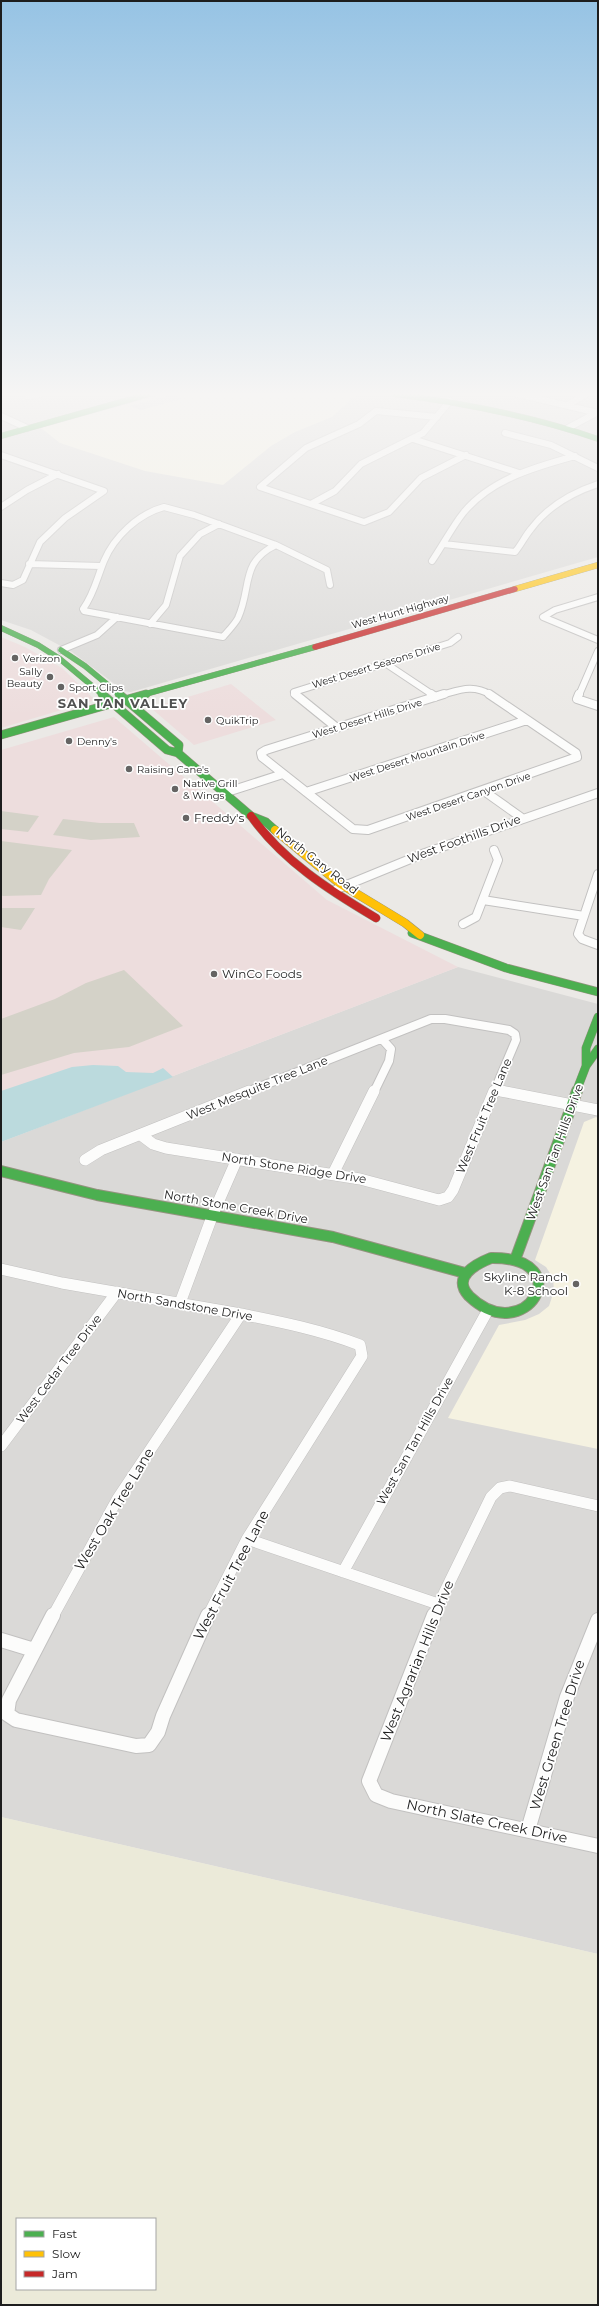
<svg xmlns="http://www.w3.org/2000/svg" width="599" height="2306" font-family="Montserrat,sans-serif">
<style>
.residential{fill:#dad9d7}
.commercial{fill:#eddddd}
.education{fill:#f5f2e1}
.construction{fill:#d4d2c8}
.farmland{fill:#ebead9;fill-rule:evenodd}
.parking{fill:#dbdad9}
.water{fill:#bbdadd}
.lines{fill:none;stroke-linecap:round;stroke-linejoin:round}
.street-far3-casing{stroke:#c2c1c0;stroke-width:8}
.street-far2-casing{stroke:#c2c1c0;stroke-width:10}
.street-far1-casing{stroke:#c2c1c0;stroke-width:12}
.street-casing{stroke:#c2c1c0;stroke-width:16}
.fast-far2-casing{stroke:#94937f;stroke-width:6}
.fast-far1-casing{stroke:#94937f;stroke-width:9}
.fast-casing{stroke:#94937f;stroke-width:12}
.slow-far1-casing{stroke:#94937f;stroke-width:6}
.slow-casing{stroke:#94937f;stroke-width:9}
.jam-far1-casing{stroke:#94937f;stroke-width:6}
.jam-casing{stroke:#94937f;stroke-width:9}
.street-far3{stroke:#fcfcfb;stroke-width:6}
.street-far2{stroke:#fcfcfb;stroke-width:8}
.street-far1{stroke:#fcfcfb;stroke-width:11}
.street{stroke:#fcfcfb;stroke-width:14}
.fast-far2{stroke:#4caf50;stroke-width:5.5}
.fast-far1{stroke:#4caf50;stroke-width:8}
.fast{stroke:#4caf50;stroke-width:10}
.slow-far1{stroke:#ffc107;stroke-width:5.5}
.slow{stroke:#ffc107;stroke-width:8}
.jam-far1{stroke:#c62828;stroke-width:5.5}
.jam{stroke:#c62828;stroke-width:8}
.poi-dot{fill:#656463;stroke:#fff;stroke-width:1.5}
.labels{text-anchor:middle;stroke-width:3.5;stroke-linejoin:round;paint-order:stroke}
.far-street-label{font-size:10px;fill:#1d1d1d;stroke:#fff}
.far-poi-label{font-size:10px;fill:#1d1d1d;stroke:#fff;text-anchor:start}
.poi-label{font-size:12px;fill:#1d1d1d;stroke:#fff;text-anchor:start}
.street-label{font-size:12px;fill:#1d1d1d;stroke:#fff}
.far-district-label{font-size:13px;font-weight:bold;letter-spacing:1px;fill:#505050;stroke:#fff}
.near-street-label{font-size:14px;fill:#1d1d1d;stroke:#fff}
</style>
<rect width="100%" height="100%" fill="#ebe9e6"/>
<!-- residential -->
<path class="residential" d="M1,394H598V557L131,692L124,691L72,652L31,630L1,620Z
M458,967L598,1004V1954L1,1817V1142Z"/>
<!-- commercial -->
<path class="commercial" d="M1,637L25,647L62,668L95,700L1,728Z
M231,684L276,720L194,745L151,708Z
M114,717L327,900L458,967L1,1142V750Z"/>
<!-- education -->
<path class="education" d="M164,394H357L332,417L295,432L271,446L223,485L145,471L60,443L41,428Z
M596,1117L598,1118V1449L448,1418L499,1325L525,1320L539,1314L549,1306L554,1291L553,1278L546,1267L535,1260L584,1122Z"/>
<!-- construction -->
<path class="construction" d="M1,811L39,816L28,832L1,829Z
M63,819L100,823H134L140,837L91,840L53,835Z
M1,841L72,850L49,879L41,895L3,896L1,895Z
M1,908H35L21,930L1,927Z
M124,970L183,1026L129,1047L74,1053L1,1075V1019L55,999L86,983Z"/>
<!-- farmland -->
<path class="farmland" d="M1,1817L598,1954V2305H1ZM17,2219H155V2289H17Z"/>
<!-- parking -->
<path class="parking" d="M174,394L181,399L141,410L130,406Z"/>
<!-- water -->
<path class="water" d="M93,1065L118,1066L126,1072L153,1073L163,1068L173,1077L1,1142V1091L72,1067Z"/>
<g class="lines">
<defs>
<path id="street-far3" d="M518,394L598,413
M28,396L40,394
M568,405L586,394
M1,416L27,428
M437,417L376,411L359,424L306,448L260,487L364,522L389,512L421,478L466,455
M568,428L596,413
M505,433L551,445L598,468
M413,439L519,473
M1,455L104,491L65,518L40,542L23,580L13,585L1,583
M311,504L335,491L361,464L423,433L450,401
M1,507L27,490L58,474
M164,507L194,515L276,545C240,562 252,587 238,618C235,624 228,631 223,637L84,611L83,609C94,594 97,578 104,561C114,537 138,514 164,507Z
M444,544L515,552C521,545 525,536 531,529C548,506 571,493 598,484
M276,545L327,570L330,585
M432,561C443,545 452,527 464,512C492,479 535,467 575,456
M29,564L101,566
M598,597L555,610L543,617L598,640
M150,624L166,605L180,556L200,534L219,524
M61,650L97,635L117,617
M385,663L433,695
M296,695L294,692L450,643L458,637
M441,695C460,690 473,684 491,695
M579,695L598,651"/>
<path id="street-far2" d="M295,694L337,728
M431,694L435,697
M444,694L266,750L261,753L262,757L353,829L368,830L577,757L576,753L489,694
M579,694L577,699L598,706
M484,791L522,818
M306,792L527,720
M224,793L283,774
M598,874L578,934L582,939L598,945
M337,889L425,853L598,793
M483,900L584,916
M463,924L476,917L498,860L494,850
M495,1090L506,1092
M247,1092L431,1019H445L509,1030L515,1034L516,1040L494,1092
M374,1092L389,1061L391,1049L382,1039"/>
<path id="street-far1" d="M501,1091L598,1110
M141,1135L153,1144L166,1148L360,1179L439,1200L448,1197L453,1190L494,1091
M85,1160L101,1150L249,1091
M333,1174L374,1091
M1,1269L62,1283L241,1314
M180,1303L213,1214L237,1159
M1,1446L117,1292
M247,1539L438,1604
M343,1572L488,1310
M53,1616L118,1498L241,1314
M208,1616L247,1539L362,1356L360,1345C321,1330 281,1322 241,1314
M433,1616L491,1497L500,1488L510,1486L598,1506"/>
<path id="street" d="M53,1615L9,1700L7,1714L16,1720L136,1746L149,1745L158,1732L163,1716L208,1615
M434,1615L369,1781L376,1795L391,1801L598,1846
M1,1640L34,1650
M528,1830L567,1697L598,1620"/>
<path id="fast-far2" d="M394,394C464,403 532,416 598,439
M1,436L149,394
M1,628L38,645L60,659L103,695
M61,650L85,666L120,695
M142,695L315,647"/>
<path id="fast-far1" d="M102,694L167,750L178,753L251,816L266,822L275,830
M119,694L179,745L178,753
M1,735L146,694
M412,933L506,968L598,992
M586,1066V1048L598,1017
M576,1092L586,1066L598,1049"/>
<path id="fast" d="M1,1171L97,1195L333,1237L465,1273
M491,1258C581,1257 525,1350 469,1296C451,1277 476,1264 491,1258Z
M515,1260L577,1091"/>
<path id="slow-far1" d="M515,589L598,565"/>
<path id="slow" d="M275,830L339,883L405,923L420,935"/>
<path id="jam-far1" d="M315,647L515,589"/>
<path id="jam" d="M251,816C283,861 329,890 376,918"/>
</defs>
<!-- street-far3 casing -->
<use href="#street-far3" class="street-far3-casing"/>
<!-- street-far2 casing -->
<use href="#street-far2" class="street-far2-casing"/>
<!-- street-far1 casing -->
<use href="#street-far1" class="street-far1-casing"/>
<!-- street casing -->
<use href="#street" class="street-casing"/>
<!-- fast-far2 casing -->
<use href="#fast-far2" class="fast-far2-casing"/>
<!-- fast-far1 casing -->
<use href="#fast-far1" class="fast-far1-casing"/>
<!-- fast casing -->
<use href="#fast" class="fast-casing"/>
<!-- slow-far1 casing -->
<use href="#slow-far1" class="slow-far1-casing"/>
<!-- slow casing -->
<use href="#slow" class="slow-casing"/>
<!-- jam-far1 casing -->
<use href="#jam-far1" class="jam-far1-casing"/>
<!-- jam casing -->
<use href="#jam" class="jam-casing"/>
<!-- street-far3 -->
<use href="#street-far3" class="street-far3"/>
<!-- street-far2 -->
<use href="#street-far2" class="street-far2"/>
<!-- street-far1 -->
<use href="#street-far1" class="street-far1"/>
<!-- street -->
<use href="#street" class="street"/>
<!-- fast-far2 -->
<use href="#fast-far2" class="fast-far2"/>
<!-- fast-far1 -->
<use href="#fast-far1" class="fast-far1"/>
<!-- fast -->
<use href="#fast" class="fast"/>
<!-- slow-far1 -->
<use href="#slow-far1" class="slow-far1"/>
<!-- slow -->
<use href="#slow" class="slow"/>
<!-- jam-far1 -->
<use href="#jam-far1" class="jam-far1"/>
<!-- jam -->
<use href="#jam" class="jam"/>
</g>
<!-- sky -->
<linearGradient id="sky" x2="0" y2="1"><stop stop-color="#96c3e4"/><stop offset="0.55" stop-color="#f6f5f4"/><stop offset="1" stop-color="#f6f5f4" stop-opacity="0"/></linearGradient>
<rect width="599" height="717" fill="url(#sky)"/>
<!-- markers -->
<g class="poi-dot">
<circle cx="15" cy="658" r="4"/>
<circle cx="50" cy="677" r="4"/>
<circle cx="61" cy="687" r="4"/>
<circle cx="208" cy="720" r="4"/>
<circle cx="69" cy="741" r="4"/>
<circle cx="129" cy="769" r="4"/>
<circle cx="175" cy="789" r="4"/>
<circle cx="186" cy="818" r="4"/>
<circle cx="214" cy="974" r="4"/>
<circle cx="576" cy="1284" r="4"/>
</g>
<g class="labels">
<!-- far-street labels -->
<g class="far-street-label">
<text transform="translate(400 611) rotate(-16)" y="4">West Hunt Highway</text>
<text transform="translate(376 665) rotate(-17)" y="4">West Desert Seasons Drive</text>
<text transform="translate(367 718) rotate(-17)" y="4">West Desert Hills Drive</text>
<text transform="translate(417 756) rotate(-18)" y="4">West Desert Mountain Drive</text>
<text transform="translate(468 796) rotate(-19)" y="4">West Desert Canyon Drive</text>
</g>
<!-- far-poi labels -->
<g class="far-poi-label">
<text x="23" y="662">Verizon</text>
<text x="42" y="675" text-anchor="end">Sally<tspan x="42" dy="12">Beauty</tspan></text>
<text x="69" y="691">Sport Clips</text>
<text x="216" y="724">QuikTrip</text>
<text x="77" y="745">Denny's</text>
<text x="137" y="773">Raising Cane's</text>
<text x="183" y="787">Native Grill<tspan x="183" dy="12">&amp; Wings</tspan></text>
</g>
<!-- poi labels -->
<g class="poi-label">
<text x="194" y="822">Freddy's</text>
<text x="222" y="978">WinCo Foods</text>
<text x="568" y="1281" text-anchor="end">Skyline Ranch<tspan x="568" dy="14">K-8 School</tspan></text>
</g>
<!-- street labels -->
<g class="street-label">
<text transform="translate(464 839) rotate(-20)" y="4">West Foothills Drive</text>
<text transform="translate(317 861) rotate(38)" y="4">North Gary Road</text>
<text transform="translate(257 1088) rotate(-22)" y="4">West Mesquite Tree Lane</text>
<text transform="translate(484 1116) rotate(-67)" y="4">West Fruit Tree Lane</text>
<text transform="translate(555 1152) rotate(-70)" y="4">West San Tan Hills Drive</text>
<text transform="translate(294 1168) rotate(9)" y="4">North Stone Ridge Drive</text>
<text transform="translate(236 1207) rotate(10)" y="4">North Stone Creek Drive</text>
<text transform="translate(185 1305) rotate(10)" y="4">North Sandstone Drive</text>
<text transform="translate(59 1369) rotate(-53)" y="4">West Cedar Tree Drive</text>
<text transform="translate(415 1441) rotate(-61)" y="4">West San Tan Hills Drive</text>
</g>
<!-- far-district labels -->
<g class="far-district-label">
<text x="123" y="708">SAN TAN VALLEY</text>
</g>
<!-- near-street labels -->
<g class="near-street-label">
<text transform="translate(114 1509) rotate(-59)" y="5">West Oak Tree Lane</text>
<text transform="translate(231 1575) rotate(-62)" y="5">West Fruit Tree Lane</text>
<text transform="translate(417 1661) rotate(-68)" y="5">West Agrarian Hills Drive</text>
<text transform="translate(557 1735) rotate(-73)" y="5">West Green Tree Drive</text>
<text transform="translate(487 1821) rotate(12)" y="5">North Slate Creek Drive</text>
</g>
</g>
<!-- border -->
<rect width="599" height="2306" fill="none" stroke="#1d1d1d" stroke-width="4"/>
<!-- legend -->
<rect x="16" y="2218" width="140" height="72" fill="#ffffff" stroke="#a5a5a5"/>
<rect x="24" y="2231" width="20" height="6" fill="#4caf50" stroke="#a5a5a5"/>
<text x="52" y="2238" font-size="12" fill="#1d1d1d">Fast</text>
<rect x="24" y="2251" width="20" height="6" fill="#ffc107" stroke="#a5a5a5"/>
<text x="52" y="2258" font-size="12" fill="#1d1d1d">Slow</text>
<rect x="24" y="2271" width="20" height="6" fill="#c62828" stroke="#a5a5a5"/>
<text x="52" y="2278" font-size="12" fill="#1d1d1d">Jam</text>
</svg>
